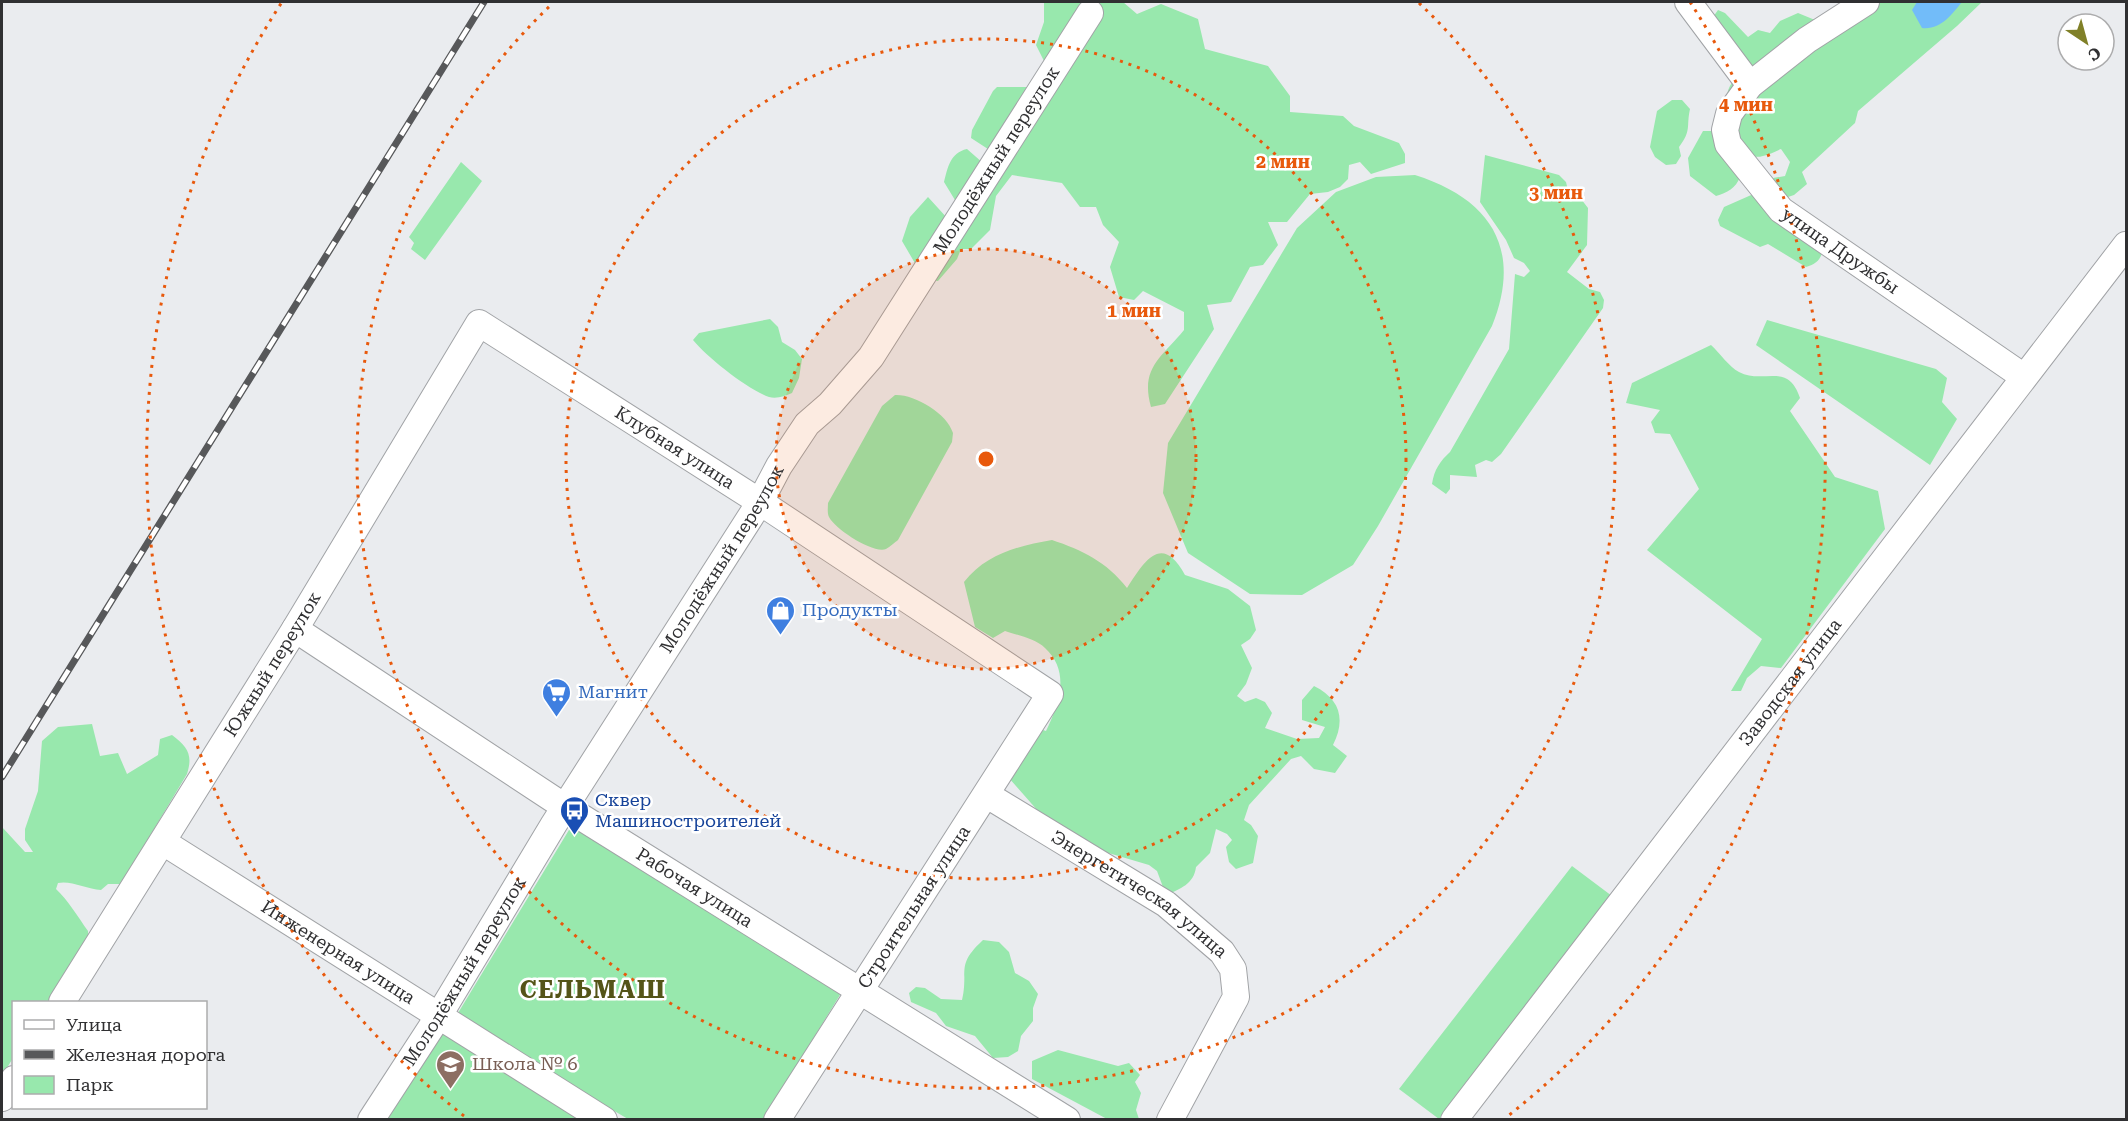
<svg xmlns="http://www.w3.org/2000/svg" width="2128" height="1121" font-family="'Roboto Serif',serif">
<style>
.green{fill:#98e8ad}
.water{fill:#72bcf9}
.lines{fill:none;stroke-linecap:round;stroke-linejoin:round}
.minor-casing{stroke:#a1a3a6;stroke-width:28}
.minor{stroke:#fff;stroke-width:26}
.rail-casing{stroke:#57585a;stroke-width:7}
.rail{stroke:#fff;stroke-width:4.5;stroke-dasharray:14;stroke-linecap:butt}
.ring{fill:none;stroke:#e8590c;stroke-width:3;stroke-dasharray:3 6}
.labels{text-anchor:middle;stroke-width:5;stroke-linejoin:round;paint-order:stroke}
.street-label{font-size:18px;fill:#303032;stroke:#fff}
.shop-label{font-size:18px;fill:#366cbe;stroke:#fff;text-anchor:start}
.transit-label{font-size:18px;fill:#164399;stroke:#fff;text-anchor:start}
.education-label{font-size:18px;fill:#785e54;stroke:#fff;text-anchor:start}
.district-label{font-size:24px;font-weight:bold;letter-spacing:1.5px;fill:#545418;stroke:#fff}
.centre{fill:#e8590c;stroke:#fff;stroke-width:3}
.ring-label{font-size:18px;text-anchor:middle;font-weight:bold;fill:#e8590c;stroke:#fff;stroke-width:5;stroke-linejoin:round;paint-order:stroke}
</style>
<rect width="100%" height="100%" fill="#eaecef"/>
<!-- green -->
<path class="green" d="M1044,2H1123L1137,14L1161,4L1198,19L1205,49L1268,66L1290,96V112L1343,116L1354,126L1399,143L1405,154V163L1371,174L1360,162L1349,165L1348,179L1340,187L1328,192L1310,194L1287,222H1268L1278,245L1263,265L1250,267L1231,302L1207,305L1214,329L1165,404L1151,407C1140,368 1161,358 1184,330V312L1143,291L1134,300L1119,297L1110,267L1119,242L1103,225L1096,207H1080L1062,183L1012,175L996,196L990,230L971,249H961L957,259L938,281L930,280L916,265L902,241L910,217L928,197L948,219L958,205L944,182C948,167 950,153 967,149L983,163L991,151L971,138L972,130L993,91L997,87H1032L1046,65L1036,45L1044,22Z
M1846,2H1982L1957,26L1858,111L1855,123L1802,172L1807,184L1794,195L1785,198L1773,178L1785,176L1790,162L1781,149C1771,153 1760,160 1749,155C1741,151 1728,109 1727,99C1727,91 1729,87 1733,81L1713,17L1718,10L1725,13L1748,37L1758,30L1770,33L1780,21L1798,13L1815,20Z
M1672,100H1682L1690,109C1686,127 1692,130 1679,147L1681,156L1676,164L1666,165L1655,157L1650,147L1657,111Z
M1703,131H1711L1715,135V145L1740,177C1736,188 1727,193 1716,196L1690,176L1688,158Z
M1485,155L1559,175L1566,182L1569,195H1578L1588,208L1587,245L1567,272L1589,289L1600,292L1604,300L1603,308L1501,454L1492,462L1486,460L1475,465L1477,477L1450,475V489L1446,494L1432,484C1434,470 1440,461 1450,452L1509,349L1515,274L1524,277L1530,271L1524,263L1514,258L1506,240L1480,202Z
M461,162L482,181L425,260L411,249L414,243L409,237Z
M1415,175C1491,199 1523,249 1492,326L1378,526L1353,565L1302,595L1250,594L1188,553L1163,493L1168,443L1297,228L1336,192L1376,177Z
M1758,192L1823,249C1821,260 1816,264 1806,267L1768,244L1760,247L1720,226L1718,220L1724,207Z
M770,319L778,327L782,342L795,350L802,359L799,378L792,393C785,396 777,399 769,397C747,389 708,358 693,340L699,333Z
M1767,320L1936,369L1947,378L1942,402L1957,419L1930,465L1756,345Z
M1711,345C1720,353 1729,367 1739,372C1763,385 1788,361 1800,398L1790,411L1835,477L1878,491L1885,529L1781,668L1761,666L1747,678L1741,691H1731L1762,639L1647,550L1699,489L1670,434L1655,433L1651,422L1660,410L1626,403L1632,383Z
M895,395C914,394 947,413 953,433L952,442L898,540C895,542 890,547 886,549C873,554 835,529 829,517C827,513 828,507 828,503L882,406Z
M1052,540C1082,550 1107,562 1127,588C1145,560 1162,533 1185,575L1228,589L1250,606L1256,630L1250,639L1241,645L1252,668L1246,684L1237,696L1245,702L1256,698L1265,702L1272,713L1265,728L1297,739L1319,738L1325,727L1302,720V700L1314,686C1340,699 1346,719 1333,745L1347,756L1335,773L1314,769L1301,756L1291,759L1249,805L1244,820L1251,825L1258,836L1253,863L1236,869L1229,862L1226,847L1232,840L1227,834L1216,829L1210,853L1196,867C1194,884 1180,889 1166,895L1157,871L1149,865L1105,852L1038,811L1008,777L1034,727L1046,731C1059,704 1071,672 1045,648C1036,639 1017,635 1005,631L993,638L975,627L964,582C986,554 1018,546 1052,540Z
M92,724L100,756L118,753L127,774L158,755L160,739L172,735C188,747 193,755 187,774L121,884H108L101,890C87,889 70,880 58,883L56,889C68,900 78,917 88,931V940L48,1002H14L13,1058L2,1076V827L25,852H33L25,840V829L38,791L42,741L58,727Z
M572,825L843,990L764,1119H628L455,1018Z
M1572,866L1612,896L1439,1119L1399,1089Z
M983,940L999,942L1009,952L1015,973L1029,981L1038,994L1033,1008V1021L1021,1036L1018,1051L1008,1057L993,1058L975,1036L946,1026L936,1013L911,1002L909,993L916,987L925,988L941,999L962,1000C969,970 955,966 983,940Z
M445,1033L589,1120H387L440,1035Z
M1058,1050L1118,1066L1129,1063L1140,1075L1135,1082L1141,1093L1136,1110L1139,1119H1107L1032,1079V1061Z"/>
<!-- water -->
<path class="water" d="M1917,2H1962C1951,15 1941,30 1922,28L1912,10Z"/>
<g class="lines">
<defs>
<g id="minor">
<path d="M1688,2L1750,85"/>
<path id="s1" d="M1866,2L1807,40L1750,85L1729,114L1725,130L1728,144L1781,210L2024,377"/>
<path id="s2" d="M295,629L565,807L1067,1120"/>
<path id="s3" d="M987,795L1166,904L1222,952L1233,969L1236,997L1170,1120"/>
<path id="s4" d="M163,842L604,1120"/>
<path id="s5" d="M62,1002L295,629L479,323L760,502L1050,694L777,1120"/>
<path d="M2,1098L14,1079"/>
<path id="s6" d="M371,1120L438,1017L554,824L760,502L779,466L807,424L830,404L871,357L1090,13"/>
<path id="s7" d="M1454,1120L2126,245"/>
</g>
</defs>
<!-- minor casing -->
<use href="#minor" class="minor-casing"/>
<!-- minor -->
<use href="#minor" class="minor"/>
<defs>
<path id="rail" d="M2,777L484,2"/>
</defs>
<!-- rail casing -->
<use href="#rail" class="rail-casing"/>
<!-- rail -->
<use href="#rail" class="rail"/>
</g>
<!-- distance rings -->
<circle cx="986" cy="459" r="210" fill="#e8590c" fill-opacity=".12"/>
<g class="ring">
<circle cx="986" cy="459" r="210"/>
<circle cx="986" cy="459" r="420"/>
<path d="M1419 3A629 629 0 1 1 553 3"/>
<path d="M464 1116A839 839 0 0 1 282 2M1690 2A839 839 0 0 1 1508 1116"/>
</g>
<!-- icons -->
<defs>
<symbol id="shop-pin" viewBox="-11 -11 22 30"><path d="M0 17L-7.5 6A9.5 9.5 0 1 1 7.5 6Z" fill="#3f7fe0" stroke="#fff"/><path d="M-5-2.5h2.3a2.7 3.5 0 0 1 5.4 0H5L5.5 6h-11ZM-1.5-2.5h3a1.5 2.3 0 0 0-3 0Z" fill="#fff"/></symbol>
<symbol id="supermarket-pin" viewBox="-11 -11 22 30"><path d="M0 17L-7.5 6A9.5 9.5 0 1 1 7.5 6Z" fill="#3f7fe0" stroke="#fff"/><path d="M-6-5.5h2.5l.6 2H6L4.5 2H-2.5L-4.4-4H-6ZM-1.5 3.2a1.3 1.3 0 1 0 .1 0ZM3 3.2a1.3 1.3 0 1 0 .1 0Z" fill="#fff"/></symbol>
<symbol id="bus-pin" viewBox="-11 -11 22 30"><path d="M0 17L-7.5 6A9.5 9.5 0 1 1 7.5 6Z" fill="#1a4fb4" stroke="#fff"/><path d="M-5-6H5V4H4V6H2V4H-2V6H-4V4H-5ZM-3.5-4V0h7V-4ZM-3.5 1.2v1.5H-2V1.2ZM2 1.2v1.5H3.5V1.2Z" fill="#fff"/></symbol>
<symbol id="school-pin" viewBox="-11 -11 22 30"><path d="M0 17L-7.5 6A9.5 9.5 0 1 1 7.5 6Z" fill="#8d6e63" stroke="#fff"/><path d="M0-5L7-2L0 1L-7-2ZM-4 1L0 2.5L4 1V4Q0 6-4 4Z" fill="#fff"/></symbol>
</defs>
<g fill-rule="evenodd">
<use href="#shop-pin" x="764" y="594" width="33" height="45"/>
<use href="#supermarket-pin" x="540" y="676" width="33" height="45"/>
<use href="#bus-pin" x="558" y="794" width="33" height="45"/>
<use href="#school-pin" x="434" y="1048" width="33" height="45"/>
</g>
<g class="labels">
<!-- street labels -->
<g class="street-label">
<text dy="6" stroke="none"><textPath href="#s6" startOffset="1148">Молодёжный переулок</textPath></text>
<text dy="6" stroke="none"><textPath href="#s1" startOffset="366">улица Дружбы</textPath></text>
<text dy="6" stroke="none"><textPath href="#s5" startOffset="1029">Клубная улица</textPath></text>
<text dy="6" stroke="none"><textPath href="#s6" startOffset="662">Молодёжный переулок</textPath></text>
<text dy="6" stroke="none"><textPath href="#s5" startOffset="398">Южный переулок</textPath></text>
<text dy="6" stroke="none"><textPath href="#s7" startOffset="552">Заводская улица</textPath></text>
<text dy="6" stroke="none"><textPath href="#s2" startOffset="476">Рабочая улица</textPath></text>
<text dy="6" stroke="none"><textPath href="#s3" startOffset="182">Энергетическая улица</textPath></text>
<text transform="translate(914 907) rotate(-57)" y="6">Строительная улица</text>
<text dy="6" stroke="none"><textPath href="#s4" startOffset="207">Инженерная улица</textPath></text>
<text dy="6" stroke="none"><textPath href="#s6" startOffset="176">Молодёжный переулок</textPath></text>
</g>
<!-- shop labels -->
<g class="shop-label">
<text x="802" y="616">Продукты</text>
<text x="578" y="698">Магнит</text>
</g>
<!-- transit labels -->
<g class="transit-label">
<text x="595" y="806">Сквер<tspan x="595" dy="21">Машиностроителей</tspan></text>
</g>
<!-- education labels -->
<g class="education-label">
<text x="472" y="1070">Школа № 6</text>
</g>
<!-- district labels -->
<g class="district-label">
<text x="593" y="998">СЕЛЬМАШ</text>
</g>
</g>
<circle cx="986" cy="459" r="9" class="centre"/>
<g class="ring-label">
<text x="1746" y="111">4 мин</text>
<text x="1283" y="168">2 мин</text>
<text x="1556" y="199">3 мин</text>
<text x="1134" y="317">1 мин</text>
</g>
<!-- border -->
<rect width="2128" height="1121" fill="none" stroke="#303032" stroke-width="6"/>
<!-- legend -->
<rect x="12" y="1001" width="195" height="108" fill="#ffffff" stroke="#acacad" stroke-width="1.5"/>
<rect x="24" y="1020" width="30" height="9" fill="#ffffff" stroke="#acacad" stroke-width="1.5"/>
<text x="66" y="1031" font-size="18" fill="#303032">Улица</text>
<rect x="24" y="1050" width="30" height="9" fill="#57585a" stroke="#acacad" stroke-width="1.5"/>
<text x="66" y="1061" font-size="18" fill="#303032">Железная дорога</text>
<rect x="24" y="1076" width="30" height="18" fill="#98e8ad" stroke="#acacad" stroke-width="1.5"/>
<text x="66" y="1091" font-size="18" fill="#303032">Парк</text>
<!-- north arrow -->
<g transform="translate(2086 42) rotate(144)"><circle r="28" fill="#ffffff" stroke="#acacad" stroke-width="1.5"/>
<path d="M0-4.5L10 22L0 15L-10 22Z" fill="#808028"/>
<text y="-9" font-size="16" font-weight="bold" text-anchor="middle" fill="#303032">С</text>
</g>
</svg>
